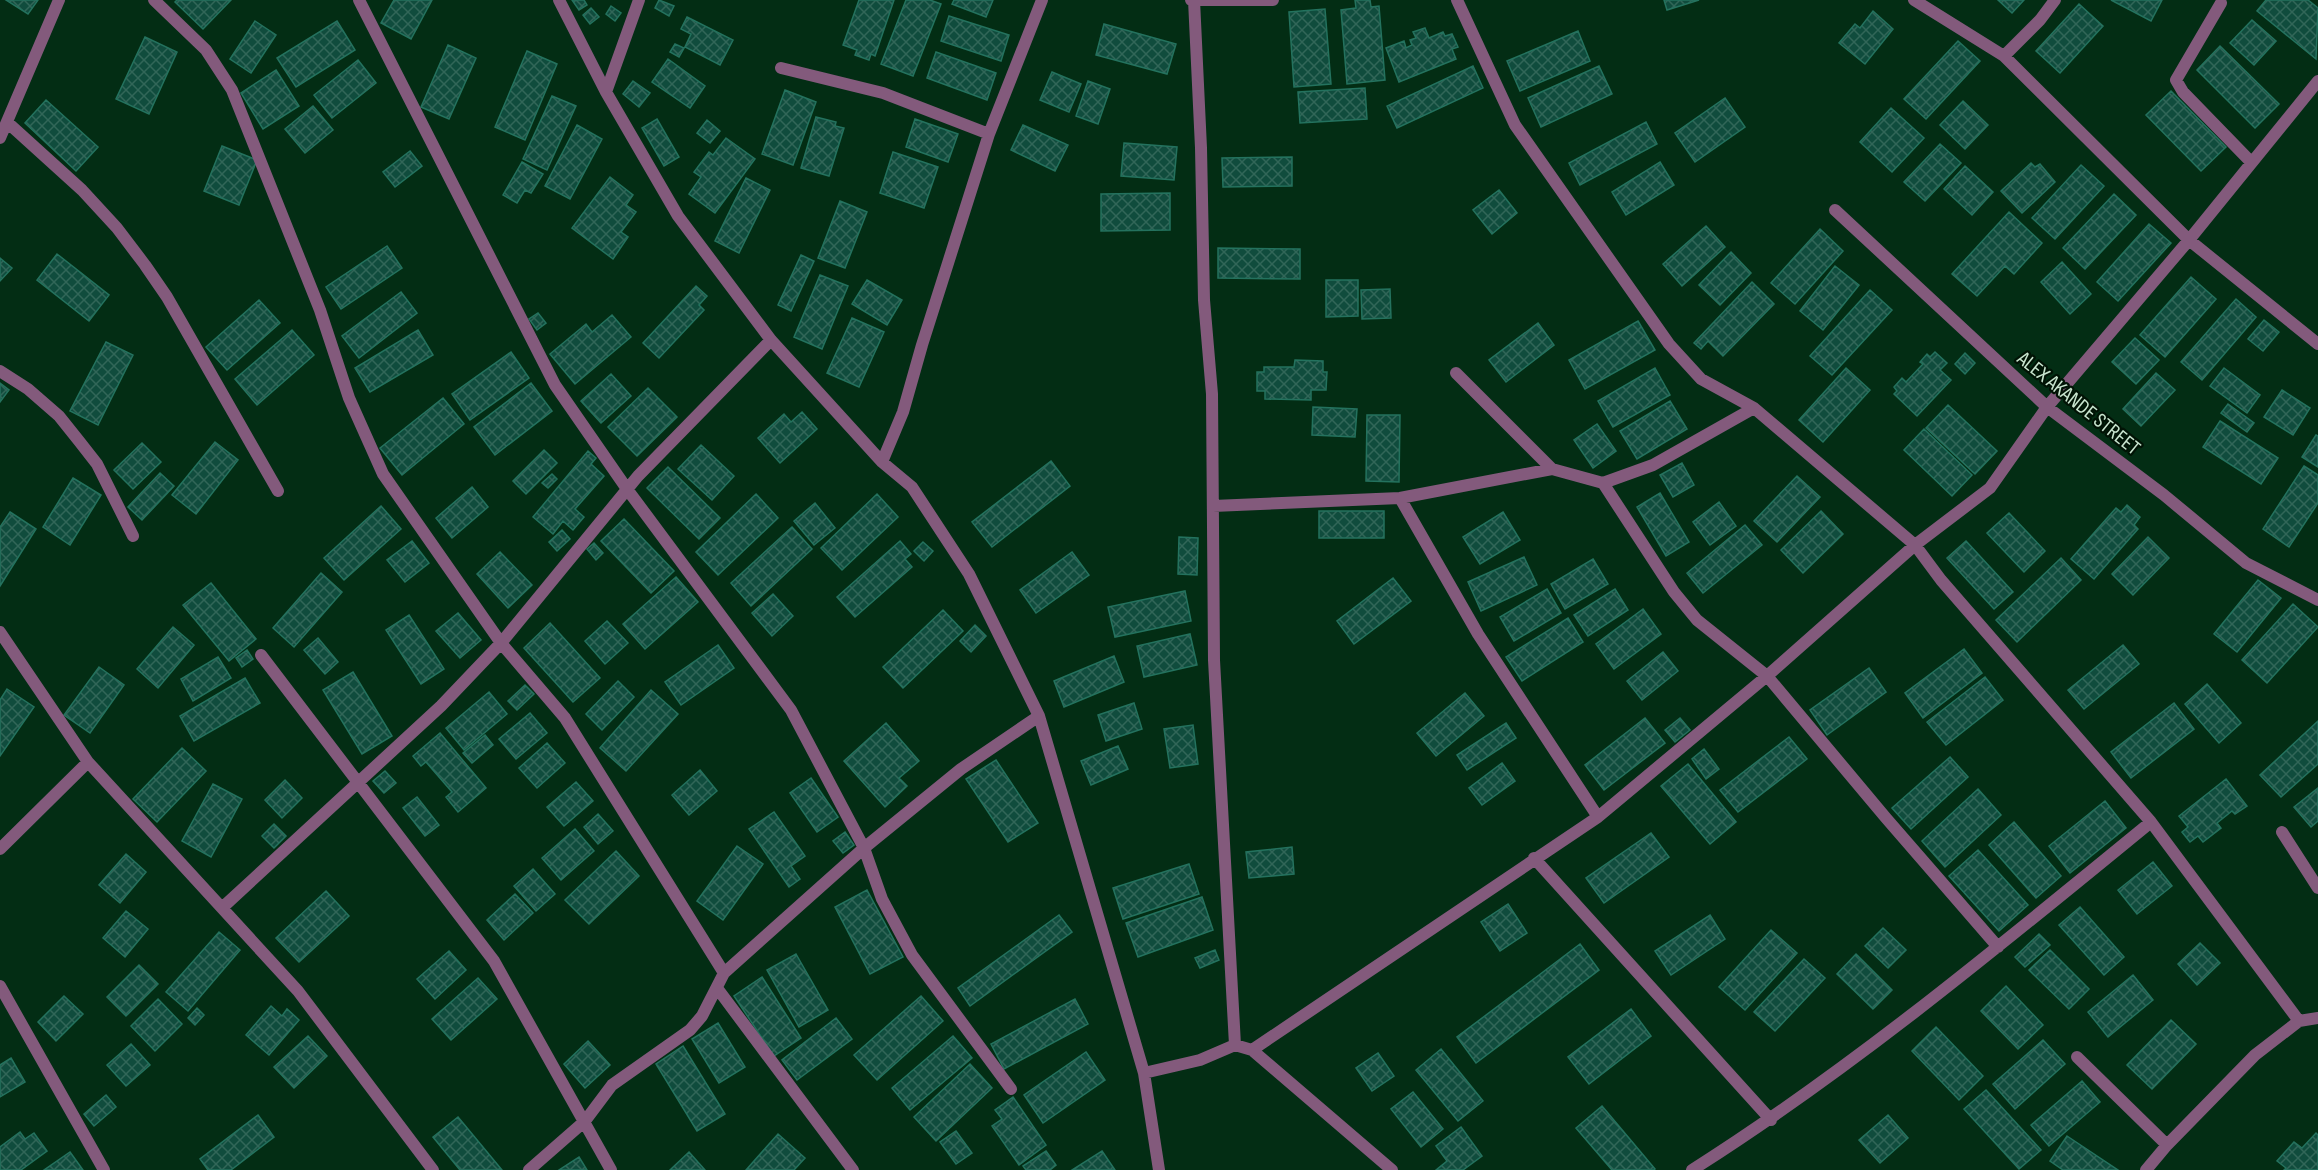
<svg xmlns="http://www.w3.org/2000/svg" width="2318" height="1170" font-family="'Sofia Sans Condensed',sans-serif">
<style>
.building{fill:url(#building-cross-hatch);stroke:#24725e;stroke-width:1.5}
.lines{fill:none;stroke-linecap:round;stroke-linejoin:round}
.minor{stroke:#835a7c;stroke-width:12}
.labels{text-anchor:middle;stroke-width:4.5;stroke-linejoin:round;paint-order:stroke}
.street-label{font-size:21px;fill:#c9e5cf;stroke:#011305}
</style>
<defs>
<pattern id="building-cross-hatch" width="8" height="8" patternUnits="userSpaceOnUse" patternTransform="scale(1.5)"><rect width="8" height="8" fill="#104c3d"/><path d="M0 0l8 8M0 8l8-8" fill="none" stroke="#316658"/></pattern>
</defs>
<rect width="100%" height="100%" fill="#032d14"/>
<!-- building -->
<path class="building" d="M6,0H38L28,14Z
M177,0H231L203,29L175,2Z
M394,0H432L411,39L381,23Z
M572,0H584L587,5L579,10Z
M659,0L674,6L669,16L655,8Z
M859,0H894L875,56L871,54L869,60L855,55L857,50L843,45Z
M906,0H930L941,4L913,76L881,64Z
M954,0H993L986,17L952,4Z
M1355,0H1370L1371,7L1379,6L1385,80L1347,84L1341,10L1356,8Z
M1664,0H1699L1667,10Z
M1998,0H2024L2012,13Z
M2111,0H2162L2151,21Z
M2266,0H2308L2318,8L2316,59L2257,11Z
M2079,4L2103,26L2060,73L2036,51Z
M611,6L621,13L615,21L606,14Z
M591,8L599,17L590,24L583,15Z
M1325,9L1331,84L1294,87L1289,12Z
M1873,11L1893,29L1865,64L1839,43L1855,24L1860,28Z
M949,16L1009,35L1001,61L941,41Z
M687,17L733,40L720,65L685,47L691,34L681,29Z
M2252,20L2276,41L2254,65L2230,43Z
M255,21L276,35L251,73L230,59Z
M337,21L355,50L296,87L277,58Z
M1104,24L1176,44L1167,74L1096,55Z
M1425,28L1429,38L1443,32L1445,36L1452,34L1458,47L1452,49L1456,59L1399,82L1386,48L1404,41L1406,48L1412,45L1410,40L1416,38L1413,32Z
M1578,31L1590,61L1520,91L1507,61Z
M145,37L177,52L149,114L116,99Z
M1958,41L1980,61L1926,119L1904,99Z
M675,44L684,48L679,57L670,52Z
M448,45L476,58L449,119L421,107Z
M2220,46L2279,104L2255,128L2197,70Z
M527,51L557,64L525,140L495,127Z
M936,52L996,73L987,100L927,78Z
M668,59L705,86L690,108L652,82Z
M358,60L376,83L332,118L314,95Z
M1473,66L1483,88L1397,128L1387,106Z
M1599,66L1612,94L1541,127L1528,98Z
M276,70L299,106L263,129L241,93Z
M1052,72L1081,84L1069,112L1040,100Z
M633,81L650,93L639,107L623,94Z
M1088,81L1110,89L1098,124L1076,116Z
M1365,88L1367,119L1300,123L1298,92Z
M785,90L816,102L793,165L762,154Z
M2171,91L2226,147L2201,171L2146,115Z
M552,96L576,106L547,170L523,159Z
M1725,98L1745,127L1695,162L1675,133Z
M46,100L98,147L76,171L25,123Z
M1963,101L1988,125L1965,149L1940,125Z
M313,106L333,130L305,153L285,129Z
M1891,108L1924,138L1892,172L1860,142Z
M816,117L836,122L835,126L844,128L829,176L801,168Z
M657,119L679,157L664,166L642,128Z
M915,119L958,134L948,162L906,147Z
M707,120L720,131L710,143L697,133Z
M1646,122L1657,144L1580,185L1569,163Z
M577,125L602,139L570,199L545,186Z
M1023,125L1068,145L1055,171L1011,150Z
M726,138L755,159L715,213L689,194L701,177L694,172L709,152L713,155Z
M1124,143L1177,147L1174,180L1121,176Z
M1940,144L1961,163L1925,201L1904,182Z
M222,146L257,160L239,205L204,191Z
M410,151L422,166L395,187L383,172Z
M893,152L938,167L924,208L880,193Z
M1292,157V186L1223,187L1222,158Z
M522,162L543,174L531,193L525,190L517,203L503,195Z
M1660,162L1674,185L1626,215L1612,192Z
M2031,163L2035,167L2040,164L2055,182L2022,213L2001,191Z
M2081,165L2104,186L2055,239L2032,218Z
M1965,166L1993,192L1972,215L1944,189Z
M610,177L633,195L626,205L636,212L621,232L628,237L613,259L572,228Z
M746,178L770,190L739,253L715,241Z
M1499,190L1517,213L1492,234L1473,210Z
M1170,193V230L1101,231V194Z
M2114,194L2136,215L2085,269L2063,248Z
M840,201L867,212L845,268L818,258Z
M2009,212L2042,243L2014,274L2005,266L1977,296L1952,274Z
M2149,224L2171,243L2118,301L2097,282Z
M1706,226L1725,247L1682,286L1663,264Z
M1820,229L1843,251L1795,304L1771,283Z
M387,246L402,268L341,309L326,287Z
M1218,248L1300,249V279L1218,278Z
M1731,252L1751,273L1720,305L1699,285Z
M57,254L109,295L89,321L37,280Z
M801,255L814,261L791,311L778,305Z
M0,258L12,268L0,281Z
M2062,262L2091,294L2070,314L2041,282Z
M1835,266L1859,285L1823,330L1800,311Z
M820,275L848,286L822,349L794,337Z
M2191,277L2216,299L2165,357L2140,335Z
M867,280L902,300L887,325L852,304Z
M1326,280H1358V316L1326,317Z
M1752,282L1774,304L1723,356L1708,341L1701,349L1694,343Z
M696,286L707,296L699,305L704,310L659,358L643,343Z
M1390,289L1391,318L1362,319L1361,290Z
M1870,290L1892,310L1832,375L1810,356Z
M401,292L417,313L359,358L342,336Z
M2236,299L2256,317L2202,380L2181,362Z
M259,300L280,323L227,370L206,347Z
M538,313L546,323L537,330L529,319Z
M612,315L631,337L575,384L550,354L586,324L592,332Z
M852,318L884,332L859,387L827,373Z
M2264,320L2279,332L2263,351L2248,339Z
M1638,321L1655,350L1585,389L1569,360Z
M1538,323L1554,345L1506,382L1489,360Z
M292,330L314,355L257,405L235,379Z
M418,330L433,355L370,392L355,368Z
M2135,338L2159,360L2136,384L2112,362Z
M106,342L133,355L98,425L70,411Z
M511,352L529,378L470,420L452,394Z
M1935,352L1947,363L1940,370L1951,380L1917,416L1894,394L1897,391L1894,387L1902,378L1906,382L1923,364L1920,362L1927,354L1930,357Z
M1965,353L1975,363L1965,374L1955,364Z
M1295,360L1323,361V372H1327L1326,390H1311V400L1265,399V391H1257V372H1264V367H1294Z
M1655,368L1670,395L1613,427L1598,401Z
M1846,368L1870,390L1823,442L1799,420Z
M2224,368L2260,395L2247,413L2210,386Z
M2156,373L2175,390L2141,426L2123,409Z
M611,374L631,396L601,423L581,401Z
M0,383L9,390L0,402Z
M531,383L552,411L495,455L474,427Z
M648,388L677,417L637,456L608,427Z
M2282,390L2310,408L2293,435L2264,417Z
M443,398L464,424L402,475L380,448Z
M1670,401L1687,429L1637,459L1620,431Z
M2228,404L2254,423L2247,432L2221,413Z
M1948,405L1997,451L1975,474L1926,428Z
M1313,407L1357,409L1355,437L1312,435Z
M802,412L817,429L780,463L758,438L784,414L791,422Z
M1367,415H1400L1399,482L1366,481Z
M2220,421L2278,458L2261,484L2203,447Z
M1597,424L1616,451L1593,468L1574,440Z
M1924,429L1972,475L1952,496L1904,450Z
M2316,435L2318,436V467L2302,457Z
M215,442L238,460L196,514L172,495Z
M142,443L161,462L133,489L114,470Z
M701,445L734,476L712,500L678,469Z
M544,450L557,463L526,494L513,481Z
M588,451L596,458L591,464L604,476L575,509L584,517L573,530L563,521L553,534L533,517Z
M1051,461L1070,486L992,547L972,522Z
M1682,463L1694,485L1673,497L1660,475Z
M2304,466L2318,475V503L2289,547L2263,529Z
M668,467L720,518L699,539L647,488Z
M160,473L174,486L142,520L128,507Z
M552,474L557,479L548,488L542,483Z
M1797,476L1820,497L1777,542L1754,521Z
M73,478L101,495L70,545L43,527Z
M472,487L488,507L452,538L436,518Z
M1660,493L1689,542L1666,556L1637,507Z
M756,494L778,518L718,575L696,552Z
M877,494L898,517L842,570L821,548Z
M1719,502L1736,526L1710,545L1693,522Z
M815,503L835,528L814,545L794,521Z
M2127,505L2140,517L2134,525L2138,529L2094,579L2071,559L2116,508L2121,512Z
M381,506L401,529L344,580L324,558Z
M1319,511H1384V538H1319Z
M1821,511L1843,534L1803,573L1781,550Z
M10,512L36,529L0,586V527Z
M1503,512L1520,540L1480,564L1463,537Z
M2009,513L2045,551L2024,572L1987,533Z
M624,519L674,571L651,593L601,541Z
M1745,525L1762,545L1703,593L1687,573Z
M792,527L812,549L751,606L731,583Z
M562,530L570,539L557,551L549,542Z
M1179,537L1198,538L1197,575L1178,574Z
M2148,537L2169,558L2133,595L2112,574Z
M412,541L429,563L405,582L387,560Z
M900,541L911,554L905,559L912,567L855,617L837,597Z
M1966,541L2013,592L1994,609L1947,558Z
M923,542L933,551L924,561L914,551Z
M594,543L603,553L596,560L587,549Z
M500,552L532,585L508,608L477,574Z
M1072,552L1089,575L1036,613L1020,590Z
M1524,557L1537,585L1481,611L1468,582Z
M2061,558L2081,580L2017,642L1996,620Z
M1593,559L1608,584L1565,609L1551,584Z
M321,573L342,592L294,647L273,628Z
M676,577L698,602L645,649L623,624Z
M1393,578L1411,601L1354,644L1337,621Z
M2258,580L2281,598L2237,652L2214,634Z
M211,583L256,639L229,661L183,605Z
M1547,589L1561,613L1514,641L1500,617Z
M1615,589L1628,610L1588,636L1574,615Z
M1185,591L1191,621L1115,637L1108,607Z
M773,594L793,616L772,636L752,613Z
M2293,604L2318,627L2267,683L2242,660Z
M1643,609L1661,634L1614,669L1596,644Z
M943,610L963,631L903,688L883,667Z
M458,613L481,640L460,658L436,631Z
M409,615L444,669L421,684L386,630Z
M1568,618L1583,642L1522,681L1506,657Z
M607,621L628,643L605,664L585,641Z
M550,623L600,678L573,702L524,648Z
M975,625L986,636L971,652L960,641Z
M173,627L194,645L158,688L137,669Z
M1190,634L1197,665L1144,677L1137,646Z
M318,638L338,662L325,674L304,650Z
M718,645L734,668L681,705L665,682Z
M2123,645L2139,664L2084,709L2068,690Z
M1964,649L1982,673L1923,718L1905,693Z
M247,650L253,659L242,667L236,658Z
M1663,652L1678,671L1642,700L1627,681Z
M1114,656L1124,682L1064,707L1054,681Z
M218,657L231,678L193,701L181,679Z
M99,667L124,685L90,733L64,715Z
M1869,668L1886,692L1827,735L1810,710Z
M353,672L392,736L362,754L323,690Z
M1985,677L2003,700L1946,745L1927,722Z
M245,678L260,703L194,741L180,716Z
M618,681L634,697L602,730L586,714Z
M2207,684L2241,723L2219,743L2185,704Z
M525,685L534,694L517,710L508,701Z
M7,689L34,707L0,756V700Z
M651,690L678,714L626,771L600,748Z
M489,692L507,714L464,750L446,728Z
M1465,693L1484,716L1436,756L1417,733Z
M1134,703L1142,729L1106,741L1098,715Z
M2174,703L2194,729L2131,778L2111,752Z
M530,713L547,733L516,759L499,739Z
M1645,718L1665,743L1604,790L1585,765Z
M1680,718L1690,730L1675,742L1665,730Z
M2318,721V764L2281,797L2260,775Z
M886,723L919,761L899,778L907,786L885,807L844,761Z
M1506,723L1516,738L1467,770L1457,755Z
M1193,725L1198,764L1170,768L1164,729Z
M440,733L486,788L458,812L446,797L452,792L426,762L421,766L413,756Z
M485,735L493,745L472,763L463,753Z
M1789,737L1807,759L1738,812L1720,790Z
M547,743L565,763L537,788L519,768Z
M1118,746L1128,769L1091,785L1081,761Z
M182,748L206,771L157,822L133,799Z
M1704,749L1719,769L1706,779L1692,759Z
M1950,757L1968,777L1911,829L1892,808Z
M996,760L1038,823L1008,842L966,779Z
M1502,763L1515,781L1482,805L1469,788Z
M1688,764L1736,822L1710,844L1661,786Z
M700,770L717,791L689,815L672,795Z
M385,771L396,783L384,793L373,781Z
M811,778L838,817L817,832L790,793Z
M2226,779L2247,806L2235,814L2232,811L2217,823L2221,828L2203,842L2198,836L2190,842L2182,832L2188,827L2179,816Z
M285,780L302,798L282,818L265,800Z
M576,782L593,801L564,826L547,807Z
M213,784L242,799L211,857L182,841Z
M2318,788V821L2311,827L2294,807Z
M1978,789L2001,815L1945,867L1922,841Z
M417,797L439,825L425,836L403,808Z
M2105,801L2126,828L2070,873L2049,846Z
M774,812L805,856L791,866L800,879L789,887L749,829Z
M598,814L613,831L598,844L584,827Z
M2014,822L2061,876L2036,898L1989,845Z
M274,824L286,836L274,848L262,836Z
M575,829L594,851L561,880L542,858Z
M845,832L854,845L843,853L833,841Z
M1651,833L1669,857L1604,903L1586,878Z
M737,846L763,864L723,920L697,901Z
M1292,847L1294,874L1249,878L1246,852Z
M1978,850L2028,905L1999,931L1949,876Z
M616,851L639,876L589,924L565,900Z
M126,854L146,872L120,903L99,885Z
M2153,862L2172,886L2137,914L2118,890Z
M1189,864L1199,894L1123,919L1113,888Z
M533,869L555,894L536,911L514,886Z
M867,890L903,957L870,974L835,907Z
M326,891L349,916L299,962L276,938Z
M515,894L533,913L504,940L487,920Z
M1202,897L1213,930L1138,957L1126,923Z
M1508,904L1527,933L1500,951L1481,922Z
M2080,907L2124,957L2104,975L2059,925Z
M126,911L148,929L125,957L103,938Z
M1059,915L1072,932L970,1006L958,988Z
M1710,915L1725,939L1671,975L1655,951Z
M1883,928L1906,950L1888,968L1865,946Z
M1771,930L1797,953L1745,1010L1719,987Z
M219,932L240,950L188,1011L166,992Z
M2039,934L2050,945L2025,967L2015,957Z
M2200,943L2220,963L2197,985L2178,964Z
M1580,944L1599,970L1476,1063L1457,1037Z
M1215,950L1219,960L1200,968L1195,958Z
M2050,950L2089,989L2069,1009L2029,970Z
M449,951L466,970L435,999L417,979Z
M796,954L828,1010L799,1027L767,970Z
M1856,954L1892,990L1873,1009L1837,974Z
M1804,959L1825,978L1775,1031L1754,1012Z
M139,965L158,984L126,1016L107,997Z
M2133,975L2153,1000L2108,1037L2088,1012Z
M762,977L801,1038L774,1056L734,996Z
M478,978L497,999L451,1040L432,1019Z
M2006,986L2043,1025L2018,1049L1981,1011Z
M64,996L83,1014L56,1041L38,1022Z
M921,996L943,1021L877,1080L854,1055Z
M158,999L182,1024L155,1051L131,1026Z
M1075,999L1088,1024L1004,1069L991,1044Z
M271,1006L282,1016L287,1009L299,1020L269,1055L246,1035Z
M197,1008L204,1015L195,1025L188,1018Z
M1631,1009L1651,1036L1589,1084L1568,1057Z
M836,1018L852,1039L797,1080L782,1060Z
M2171,1020L2196,1044L2152,1089L2127,1065Z
M718,1023L745,1067L719,1083L692,1039Z
M1936,1027L1983,1076L1959,1100L1912,1051Z
M308,1036L327,1056L294,1088L274,1067Z
M953,1036L972,1058L910,1110L892,1088Z
M2043,1040L2065,1064L2015,1109L1993,1084Z
M588,1041L610,1065L585,1088L564,1064Z
M131,1044L150,1065L126,1086L107,1065Z
M683,1046L725,1114L697,1131L656,1064Z
M1441,1049L1483,1101L1458,1121L1416,1070Z
M1086,1052L1105,1080L1043,1123L1024,1095Z
M1378,1053L1394,1076L1372,1091L1356,1068Z
M11,1058L25,1082L0,1097V1065Z
M970,1064L992,1088L936,1141L914,1117Z
M2082,1081L2100,1102L2049,1146L2031,1125Z
M1986,1090L2041,1150L2019,1169L1964,1109Z
M1413,1092L1443,1129L1421,1147L1391,1109Z
M106,1095L116,1107L94,1126L84,1114Z
M1013,1097L1046,1145L1019,1165L992,1126L1002,1119L995,1110Z
M1602,1106L1655,1169L1654,1170H1612L1576,1128Z
M258,1115L274,1137L231,1170H208L200,1159Z
M1888,1115L1908,1138L1880,1163L1859,1140Z
M458,1117L502,1170H460L433,1137Z
M1461,1127L1482,1156L1463,1170H1436L1447,1161L1436,1146Z
M956,1131L972,1153L956,1164L940,1142Z
M20,1132L25,1139L34,1133L47,1151L21,1170H0V1147Z
M2316,1133L2318,1135V1170H2284L2286,1168L2277,1161L2294,1142L2302,1148Z
M778,1134L805,1158L794,1170H746Z
M2067,1136L2118,1170H2063L2050,1161Z
M1046,1151L1056,1165L1050,1170H1026L1023,1166Z
M1102,1151L1115,1170H1072Z
M70,1152L83,1170H44Z
M689,1152L705,1170H670Z
M579,1157L587,1170H559Z"/>
<g class="lines">
<!-- minor -->
<path class="minor" d="M154,0L206,50L232,90L320,310L349,398L383,474L501,643L565,718L724,973
M359,0L555,385L627,489L791,710L864,848L882,899L912,955L1011,1089
M559,0L606,92L678,216L771,340L882,462L912,487L969,574L1039,716L1144,1073L1159,1170
M1191,0H1273
M1457,0L1515,125L1669,344L1701,379L1754,408L1915,545L1941,580L2151,822L2299,1021
M1914,0L2004,56L2189,240L2318,344
M2221,3L2176,80L2183,92L2251,162
M2004,56L2040,20L2055,0
M781,68L883,93L989,134
M606,92L639,0
M7,122L82,190L117,228L145,265L167,297L278,491
M0,138L59,0
M1835,210L2047,407L2164,495L2246,563L2318,600
M0,371L28,389L59,416L79,441L97,464L133,536
M1456,373L1552,469
M882,462L903,412L922,345L989,134L1042,0
M1603,483L1674,592L1697,620L1767,676L1886,818L1998,947
M1400,498L1478,634L1598,817
M1213,506L1400,498L1552,469L1603,483L1653,465L1754,408
M0,632L88,762L298,991L433,1170
M261,655L494,961L611,1170
M2282,832L2318,888
M0,849L88,762
M1534,858L1771,1120
M223,907L441,706L501,643L638,476L771,340
M0,986L104,1170
M717,988L853,1170
M1235,1045L1252,1050L1598,817L1767,676L1915,545L1990,488L2047,407L2189,240L2318,81
M1252,1050L1392,1170
M2077,1057L2167,1145
M1144,1073L1200,1060L1235,1045L1214,660L1212,394L1204,300L1201,148L1194,0
M529,1170L585,1121L612,1085L690,1030L702,1016L724,973L864,848L961,769L1039,716
M1692,1170C1853,1068 2003,943 2151,822
M2146,1170L2167,1145L2255,1055L2299,1021L2318,1018"/>
</g>
<g class="labels">
<!-- street labels -->
<g class="street-label">
<text transform="translate(2079 403) rotate(39)" y="7">ALEX AKANDE STREET</text>
</g>
</g>
</svg>
